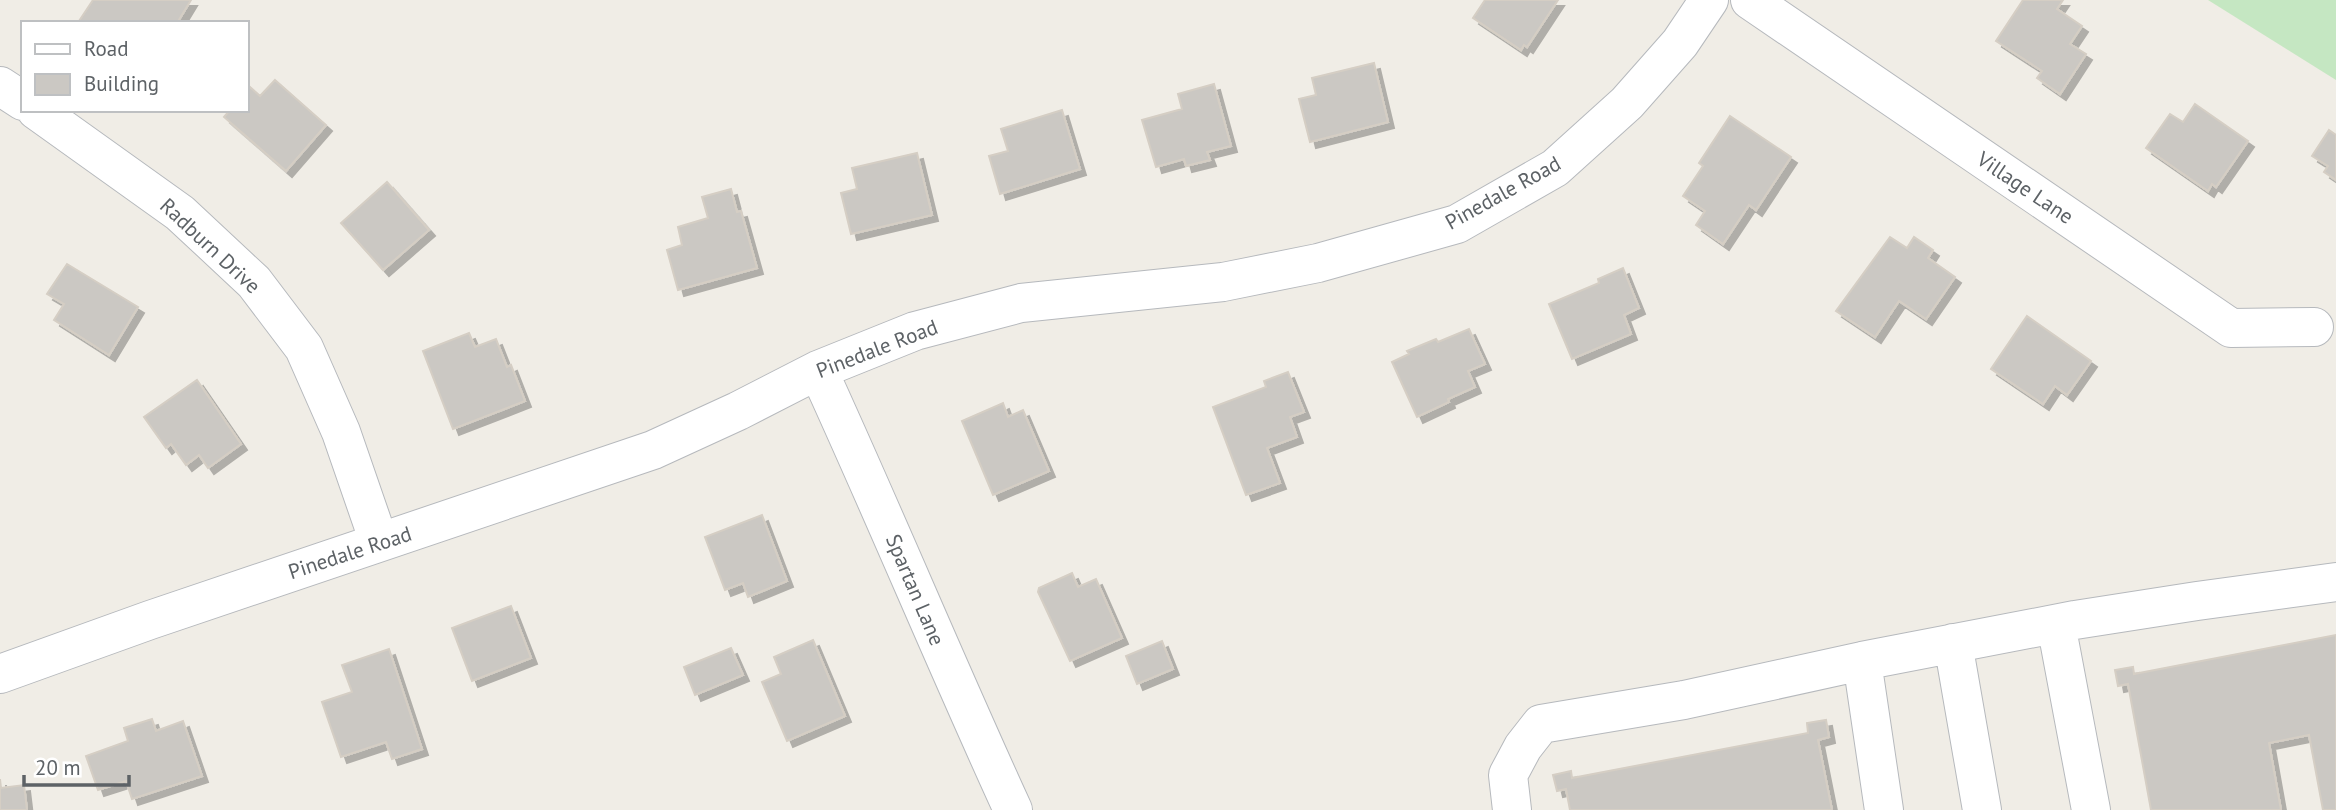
<svg xmlns="http://www.w3.org/2000/svg" width="2336" height="810" font-family="'PT Sans',sans-serif">
<style>
.green{fill:#c5e7c2}
.building{fill:#cbc8c3;stroke:#d5cec4;stroke-width:2;filter:url(#shadow)}
.lines{fill:none;stroke-linecap:round;stroke-linejoin:round}
.minor-casing{stroke:#b6b9bd;stroke-width:40}
.minor{stroke:#fff;stroke-width:38}
.labels{text-anchor:middle;stroke-width:6;stroke-linejoin:round;paint-order:stroke}
.street-label{font-size:21px;fill:#5d6266;stroke:#fff}
</style>
<defs>
<filter id="shadow"><feDropShadow dx="6" dy="6" stdDeviation="0" flood-color="#0004"/></filter>
</defs>
<rect width="100%" height="100%" fill="#f0ede6"/>
<!-- green -->
<path class="green" d="M2208,0H2336V80Z"/>
<!-- building -->
<path class="building" d="M93,0H191L177,23H81L79,21Z
M1485,0H1558L1527,47L1524,45L1521,50L1473,18Z
M2023,0H2063L2057,9L2082,26L2070,44L2086,54L2060,94L2037,78L2042,71L1996,41Z
M1374,63L1388,122L1310,142L1299,99L1316,95L1312,78Z
M275,80L326,125L286,171L224,117L230,110H247V91L250,87L260,96Z
M1214,84L1231,146L1207,152L1210,160L1186,166L1184,159L1156,167L1142,120L1182,109L1178,94Z
M2195,104L2248,141L2216,187L2212,184L2208,191L2146,148L2170,114L2183,122Z
M1062,110L1080,169L1000,194L989,156L1008,151L1001,129Z
M1730,116L1791,157L1756,210L1749,205L1723,244L1696,225L1705,211L1683,196L1703,166L1699,163Z
M2329,130L2336,135V180L2324,172L2328,166L2312,156Z
M917,153L932,215L851,234L841,193L857,189L852,168Z
M387,182L429,230L383,270L341,223Z
M731,189L737,212L741,211L757,268L678,290L667,250L682,245L678,227L708,218L702,197Z
M1890,237L1907,248L1914,237L1933,250L1928,258L1955,277L1926,319L1899,301L1875,337L1836,311Z
M67,264L138,307L109,355L54,320L64,304L47,294Z
M1623,268L1639,308L1624,315L1631,334L1572,359L1549,304L1599,283L1598,279Z
M2027,316L2091,361L2067,395L2055,386L2043,404L1991,369Z
M1469,329L1485,364L1468,371L1475,387L1448,399L1449,402L1417,417L1392,362L1409,354L1407,351L1436,339L1438,342Z
M469,333L475,347L496,339L507,367L511,365L525,401L453,429L423,351Z
M1288,372L1304,412L1290,417L1297,437L1267,448L1280,483L1246,495L1213,407L1266,387L1264,381Z
M197,380L241,444L208,468L199,455L186,465L171,444L166,448L144,417Z
M1003,403L1008,417L1023,410L1049,471L993,495L962,421Z
M762,515L787,581L748,597L743,583L725,590L705,537Z
M1072,573L1078,587L1096,579L1122,638L1070,661L1038,592L1039,588Z
M511,606L531,658L472,681L452,628Z
M2336,635V810H2323L2309,735L2269,743L2281,810H2151L2128,684L2118,686L2115,670L2133,667L2134,674Z
M813,640L845,716L787,741L762,682L781,674L774,657Z
M1162,641L1173,669L1137,684L1126,656Z
M731,648L743,675L695,695L684,667Z
M389,649L422,749L392,759L386,742L341,757L322,702L352,692L342,665Z
M152,719L156,731L183,721L202,776L132,799L126,781L98,790L86,756L128,741L124,728Z
M1826,720L1829,737L1818,740L1832,810H1570L1566,789L1557,791L1553,775L1571,771L1572,778L1808,733L1807,723Z
M0,779L1,788L24,785L27,810H0Z"/>
<g class="lines">
<defs>
<path id="minor" d="M1750,0L2231,328L2314,327
M0,86L23,101
M36,110L180,213L254,282L304,348L341,432L379,542
M818,370C885,516 946,664 1013,810
M2056,624L2091,810
M1953,643L1982,810
M1862,661L1884,810
M0,674L150,620L653,450L738,411L818,370L915,331L1021,303L1223,282L1318,263L1457,224L1555,168L1627,103L1680,43L1709,0
M1512,810L1508,775L1523,747L1541,724L1684,700L1862,661L2075,620L2197,601L2336,582"/>
</defs>
<!-- minor casing -->
<use href="#minor" class="minor-casing"/>
<!-- minor -->
<use href="#minor" class="minor"/>
</g>
<g class="labels">
<!-- street labels -->
<g class="street-label">
<text transform="translate(2025 188) rotate(34)" y="7">Village Lane</text>
<text transform="translate(1503 193) rotate(-29)" y="7">Pinedale Road</text>
<text transform="translate(210 246) rotate(43)" y="7">Radburn Drive</text>
<text transform="translate(877 349) rotate(-21)" y="7">Pinedale Road</text>
<text transform="translate(350 553) rotate(-18)" y="7">Pinedale Road</text>
<text transform="translate(915 590) rotate(67)" y="7">Spartan Lane</text>
</g>
</g>
<!-- legend -->
<rect x="21" y="21" width="228" height="91" fill="#ffffff" stroke="#bec0c2" stroke-width="2"/>
<rect x="35" y="44" width="35" height="10" fill="#ffffff" stroke="#bec0c2" stroke-width="2"/>
<text x="84" y="56" font-size="21" fill="#5d6266">Road</text>
<rect x="35" y="74" width="35" height="21" fill="#cbc8c3" stroke="#bec0c2" stroke-width="2"/>
<text x="84" y="91" font-size="21" fill="#5d6266">Building</text>
<!-- scale -->
<path d="M24 775v10h105v-10" fill="none" stroke="#5d6266" stroke-width="3.5"/>
<text x="35" y="775" font-size="21" fill="#5d6266" stroke="#ffffff" stroke-width="5" paint-order="stroke">20 m</text>
</svg>
